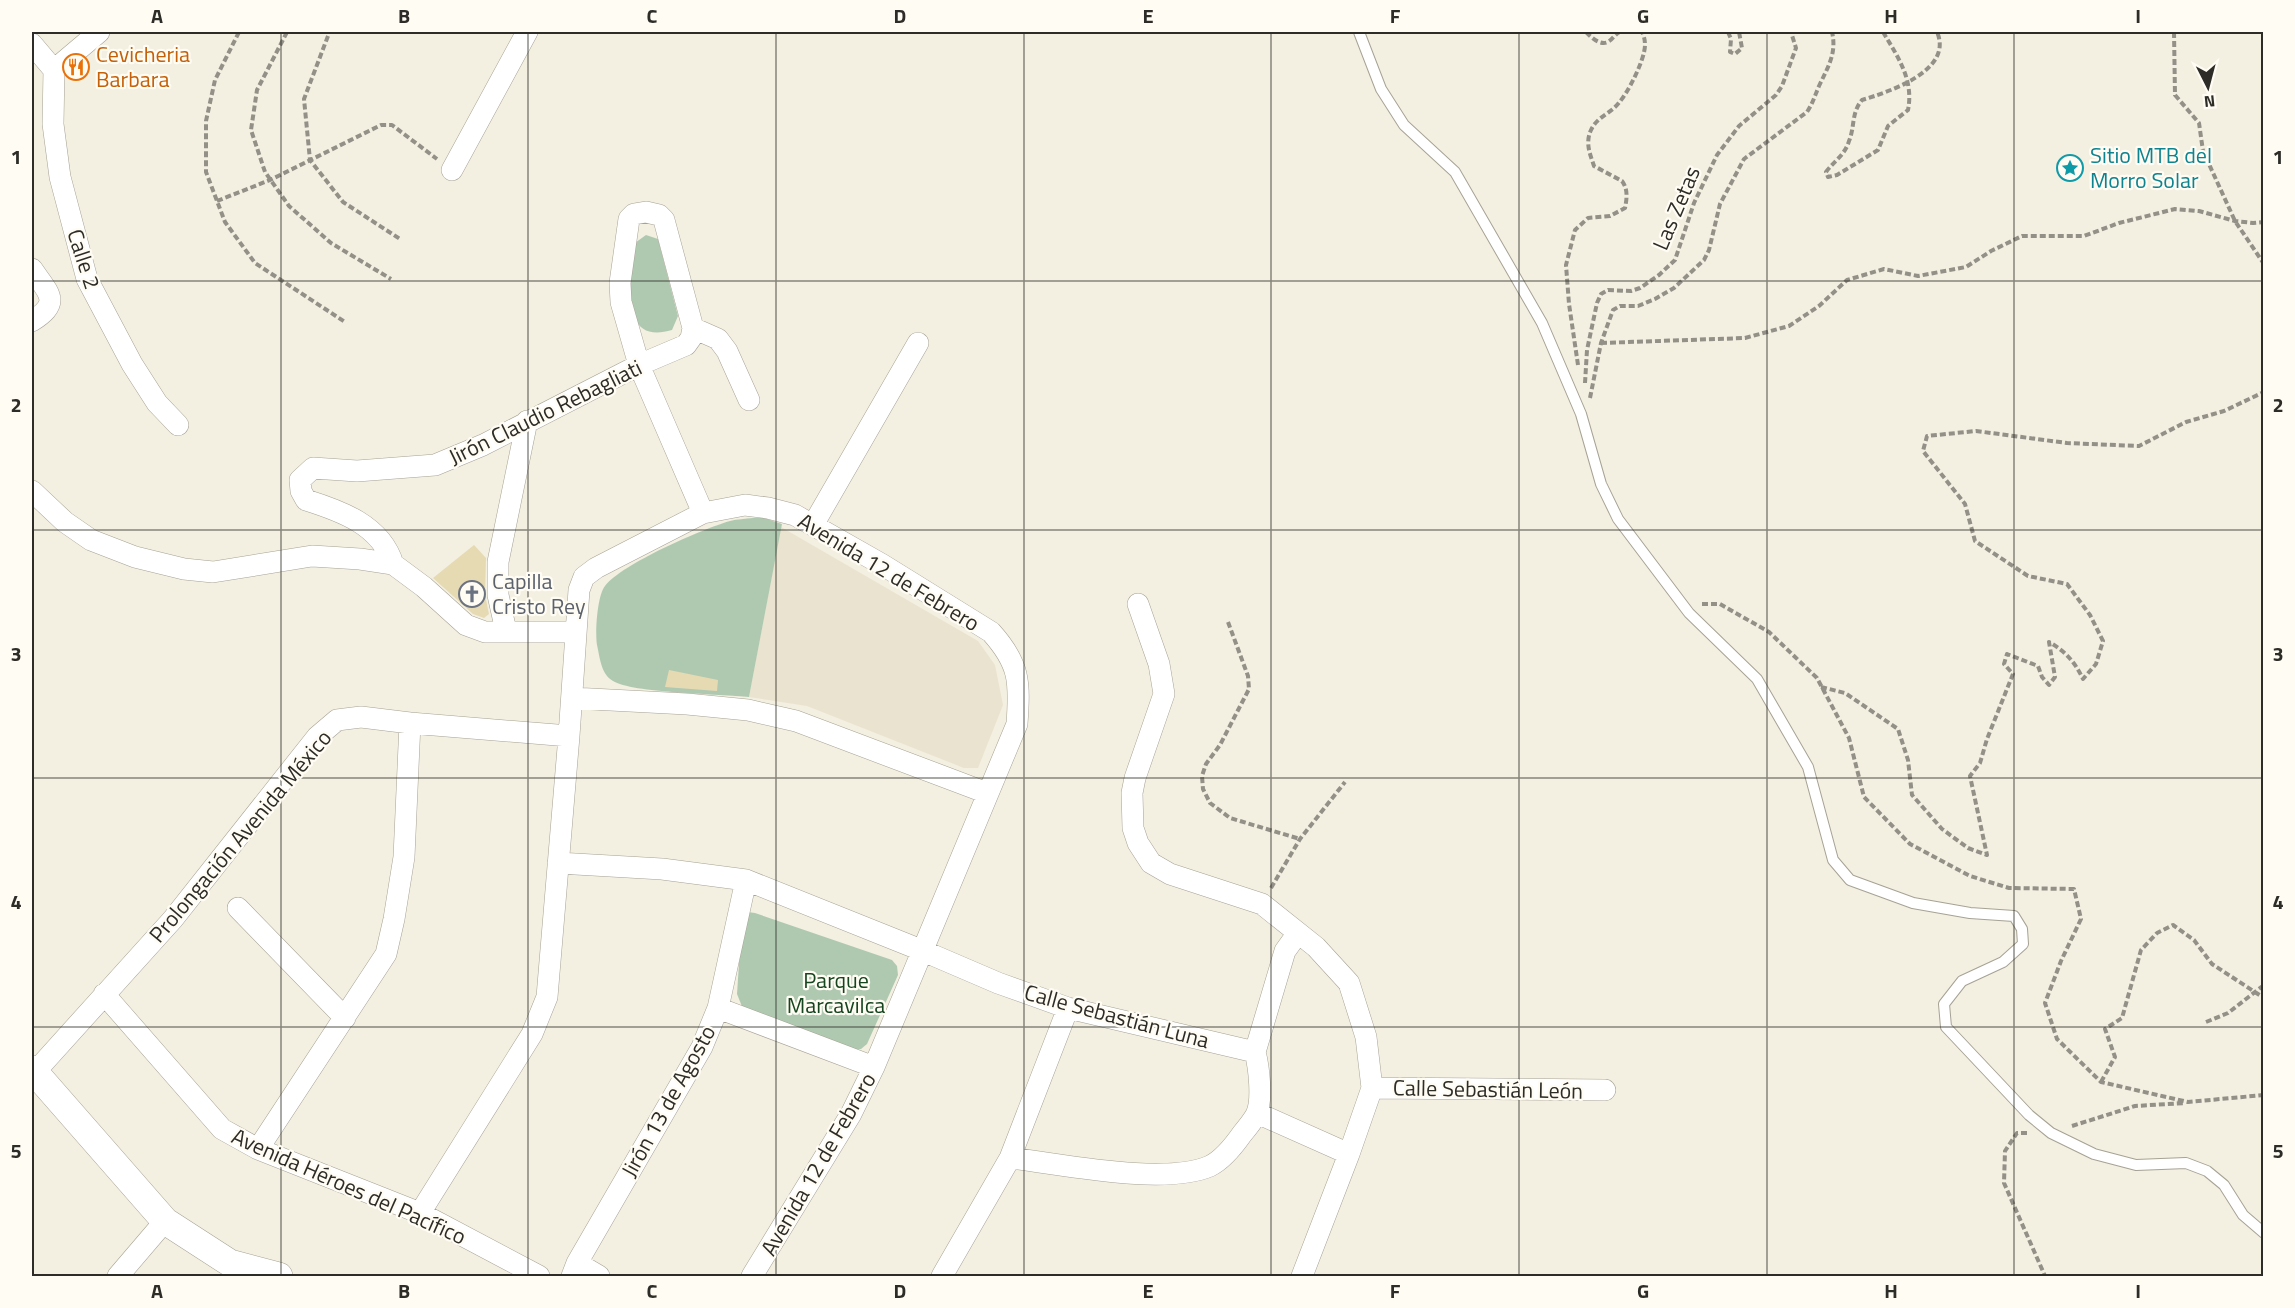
<svg xmlns="http://www.w3.org/2000/svg" width="2295" height="1308" font-family="'Titillium Web',sans-serif">
<style>
.built{fill:#eae3cf}
.green{fill:#afc9b1}
.building{fill:#e6dab3}
.lines{fill:none;stroke-linecap:round;stroke-linejoin:round}
.service-casing{stroke:#a6a295;stroke-width:12}
.minor-casing{stroke:#a6a295;stroke-width:22}
.tertiary-casing{stroke:#a6a295;stroke-width:28}
.path{stroke:#939087;stroke-width:4;stroke-dasharray:6 3;stroke-linecap:butt}
.service{stroke:#fff;stroke-width:10}
.minor{stroke:#fff;stroke-width:21}
.tertiary{stroke:#fff;stroke-width:27}
.grid{fill:none;stroke:#2e2c27;stroke-width:1.5;stroke-opacity:0.55}
.labels{text-anchor:middle;stroke-width:4.5;stroke-linejoin:round;paint-order:stroke}
.food-label{font-size:22px;fill:#c56008;stroke:#fffcf4;text-anchor:start}
.culture-label{font-size:22px;fill:#0d838f;stroke:#fffcf4;text-anchor:start}
.street-label{font-size:22px;fill:#2e2c27;stroke:#fffcf4}
.worship-label{font-size:22px;fill:#5b616d;stroke:#fffcf4;text-anchor:start}
.park-label{font-size:22px;fill:#15451f;stroke:#fffcf4}
.neatline{fill:none;stroke:#2e2c27;stroke-width:2}
.grid-label{font-size:20px;text-anchor:middle;font-weight:bold;fill:#2e2c27}
</style>
<rect width="100%" height="100%" fill="#f3efe1"/>
<!-- built -->
<path class="built" d="M781,527L978,641L995,665L1003,705L978,768H964L807,706L749,697Z"/>
<!-- green -->
<path class="green" d="M646,235L658,239L678,316L672,330C617,346 631,278 632,245Z
M753,518H764L782,524L749,697C722,694 631,693 613,681C601,674 600,658 597,645C595,633 597,596 605,586C622,564 702,529 730,521C737,519 745,519 753,518Z
M748,912L755,913L892,960L897,966L898,975L867,1044L861,1049L851,1050L743,1009L737,994L742,918Z"/>
<!-- building -->
<path class="building" d="M474,545L486,558L485,595L489,614L484,618L473,614L433,578Z
M669,670L718,680L717,691L665,687Z"/>
<g class="lines">
<defs>
<path id="service" d="M1359,32L1381,89L1404,125L1455,172L1542,323L1581,414L1601,484L1618,519L1689,613L1757,679L1808,767L1833,860L1850,880L1913,903L1970,913L2014,916L2022,929L2023,944L2003,962L1962,981L1944,1004L1946,1027L2029,1115L2051,1133L2094,1154L2136,1165L2186,1163L2207,1171L2224,1185L2243,1215L2264,1233"/>
<path id="minor" d="M32,44L54,70
M54,70L53,124L60,177L87,279L132,364L157,403L178,425
M54,70L99,32
M452,170L527,32
M32,269C49,294 62,302 32,321
M693,328L718,339L727,351L749,400
M32,491L65,522L91,540L135,557L184,569L213,572L312,556L360,559L393,564L424,587L466,625L485,632H575
M813,525L918,343
M393,564C381,525 341,511 306,500L301,491L300,480L313,468L357,471L435,465L483,445L639,365L686,345L691,338L693,328L664,220L659,215L646,212L634,214L629,219L620,283L621,302L639,365L703,513
M1138,604L1159,664L1164,694L1135,778L1132,793L1133,828L1138,843L1151,863L1170,874L1262,904L1316,947L1349,983L1366,1037L1372,1088L1349,1154L1302,1276
M506,631L498,595V562L527,421
M572,698L687,704L748,710L796,721L987,793
M558,863L662,869L746,880L921,950L998,983L1068,1008L1255,1052
M238,908L345,1018
M104,994L222,1129L258,1149L420,1213L539,1276
M718,1008L874,1067
M1255,1052L1285,951L1298,933
M35,1072L173,919L317,737L337,720L361,717L410,723L569,736
M1372,1088L1605,1090
M1257,1113L1349,1154
M258,1149L386,954L394,919L404,857L410,723
M1010,1158C1062,1164 1164,1186 1210,1166C1222,1160 1235,1144 1242,1134C1247,1128 1252,1122 1256,1115C1263,1101 1259,1067 1255,1052
M420,1213L532,1034L547,997L569,736L579,590L584,577L596,568L703,513L745,505L768,508L795,515L883,565L991,632C1020,664 1020,682 1017,724L874,1067L851,1114L752,1276
M577,1263L599,1276
M118,1276L165,1221
M572,1276L577,1263L702,1047L718,1008L746,880
M942,1276L1010,1158L1068,1008"/>
<path id="tertiary" d="M32,1069L165,1221L230,1263L279,1276"/>
</defs>
<!-- service casing -->
<use href="#service" class="service-casing"/>
<!-- minor casing -->
<use href="#minor" class="minor-casing"/>
<!-- tertiary casing -->
<use href="#tertiary" class="tertiary-casing"/>
<!-- path -->
<path class="path" d="M239,32L215,80L206,121V172L225,222L255,263L345,322
M287,32L257,90L251,130L265,172L289,206L331,243L391,279
M1586,32C1591,37 1600,46 1608,42C1613,39 1615,34 1620,32
M1728,32L1731,39L1730,52L1735,54L1742,48L1739,32
M1883,32C1898,57 1914,80 1908,110L1888,126L1878,150L1837,175L1828,177L1826,172C1834,161 1845,155 1849,141C1855,127 1851,113 1862,100C1888,92 1954,71 1937,32
M2174,32L2175,95L2199,123L2203,151L2235,221L2264,264
M328,36L304,99L310,160L343,202L400,239
M217,201L270,180L381,125H392L437,159
M1601,343L1745,338L1789,326L1819,306L1847,280L1884,269L1918,276L1966,267L1991,251L2022,236H2084L2119,223L2175,209L2199,211L2235,221L2253,223L2264,222
M1578,365L1569,304L1566,265L1575,230L1588,218L1610,216L1625,208C1627,198 1628,189 1622,181L1594,166C1590,154 1585,143 1591,130C1596,119 1606,115 1614,108C1626,98 1645,60 1645,45C1645,40 1644,36 1642,32
M1585,383L1587,350L1597,303L1601,294L1608,290L1631,291L1640,288L1659,275L1675,260L1694,203L1717,155L1739,126L1776,95L1782,86L1796,48L1791,32
M1590,398L1601,343L1613,310L1620,306H1638L1655,299L1674,288L1704,260L1709,250L1720,204L1744,159L1807,112C1813,103 1815,95 1819,86C1828,67 1837,53 1832,32
M1702,604H1720L1769,632L1817,678L1849,738L1864,797L1910,844L1970,876L2009,888L2074,889L2081,919L2061,961L2045,1003L2057,1039L2101,1082L2188,1102L2264,1095
M1228,622L1248,676L1249,689L1220,745L1206,764L1202,776L1203,789L1210,803L1230,818L1300,839
M1821,687L1845,693L1898,729L1908,760L1912,795L1942,829L1968,848L1987,855L1970,776L1980,763L1987,739L2013,674L2004,664L2007,654L2038,666L2042,677L2049,685L2055,677L2049,642C2065,651 2075,662 2083,679L2096,664L2103,641L2090,615L2067,584L2028,576L1975,541L1965,504L1923,451L1927,436L1976,431L2067,443L2139,446L2186,422L2224,411L2264,392
M1271,888L1300,839L1345,782
M2206,1022L2228,1013L2264,985
M2101,1082L2115,1057L2105,1029L2122,1018L2141,950L2157,933L2173,925L2194,940L2212,964L2264,998
M2072,1126L2135,1106L2185,1103
M2027,1133H2017L2005,1151L2004,1183L2045,1276"/>
<!-- service -->
<use href="#service" class="service"/>
<!-- minor -->
<use href="#minor" class="minor"/>
<!-- tertiary -->
<use href="#tertiary" class="tertiary"/>
</g>
<!-- grid -->
<path class="grid" d="M281,32V1276M528,32V1276M776,32V1276M1024,32V1276M1271,32V1276M1519,32V1276M1767,32V1276M2014,32V1276M32,281H2264M32,530H2264M32,778H2264M32,1027H2264"/>
<!-- icons -->
<defs>
<symbol id="restaurant-ring" viewBox="-11 -11 22 22"><circle r="9.5" fill="#fffcf4" stroke="#e8710a" stroke-width="1.5"/><path d="M-5-6h1v4h1v-4h1v4h1v-4h1v5L-1.5 .5V6h-2V.5L-5-1ZM5-6V6H3V1.5H1.5Q1.5-4 5-6Z" fill="#e8710a"/></symbol>
<symbol id="sight-ring" viewBox="-11 -11 22 22"><circle r="9.5" fill="#fffcf4" stroke="#0f9aa8" stroke-width="1.5"/><path d="M0-6L1.8-2.2L6-1.7L2.9 1.2L3.7 5.4L0 3.3L-3.7 5.4L-2.9 1.2L-6-1.7L-1.8-2.2Z" fill="#0f9aa8"/></symbol>
<symbol id="church-ring" viewBox="-11 -11 22 22"><circle r="9.5" fill="#fffcf4" stroke="#6b7280" stroke-width="1.5"/><path d="M-1.2-6h2.4v3.5h3.3v2.4h-3.3V6h-2.4V-.1h-3.3v-2.4h3.3Z" fill="#6b7280"/></symbol>
</defs>
<g fill-rule="evenodd">
<use href="#restaurant-ring" x="61" y="52" width="30" height="30"/>
<use href="#sight-ring" x="2055" y="153" width="30" height="30"/>
<use href="#church-ring" x="457" y="579" width="30" height="30"/>
</g>
<g class="labels">
<!-- food labels -->
<g class="food-label">
<text x="96" y="62">Cevicheria<tspan x="96" dy="25">Barbara</tspan></text>
</g>
<!-- culture labels -->
<g class="culture-label">
<text x="2090" y="163">Sitio MTB del<tspan x="2090" dy="25">Morro Solar</tspan></text>
</g>
<!-- street labels -->
<g class="street-label">
<text transform="translate(1676 208) rotate(-67)" y="8">Las Zetas</text>
<text transform="translate(84 259) rotate(72)" y="8">Calle 2</text>
<text transform="translate(545 412) rotate(-26)" y="8">Jirón Claudio Rebagliati</text>
<text transform="translate(889 572) rotate(31)" y="8">Avenida 12 de Febrero</text>
<text transform="translate(240 836) rotate(-50)" y="8">Prolongación Avenida México</text>
<text transform="translate(1117 1016) rotate(15)" y="8">Calle Sebastián Luna</text>
<text transform="translate(1488 1089) rotate(1)" y="8">Calle Sebastián León</text>
<text transform="translate(668 1101) rotate(-61)" y="8">Jirón 13 de Agosto</text>
<text transform="translate(818 1164) rotate(-60)" y="8">Avenida 12 de Febrero</text>
<text transform="translate(349 1186) rotate(24)" y="8">Avenida Héroes del Pacífico</text>
</g>
<!-- worship labels -->
<g class="worship-label">
<text x="492" y="589">Capilla<tspan x="492" dy="25">Cristo Rey</tspan></text>
</g>
<!-- park labels -->
<g class="park-label">
<text x="836" y="988">Parque<tspan x="836" dy="25">Marcavilca</tspan></text>
</g>
</g>
<!-- border -->
<rect width="2295" height="1308" fill="none" stroke="#fffcf4" stroke-width="66"/>
<!-- north arrow -->
<g transform="translate(2208 87) rotate(174)" stroke="#fffcf4" stroke-width="4.5" paint-order="stroke">
<path d="M0-4.5L10 22L0 15L-10 22Z" fill="#2e2c27"/>
<text y="-9" font-size="16" font-weight="bold" text-anchor="middle" fill="#2e2c27">N</text>
</g>
<rect x="33" y="33" width="2229" height="1242" class="neatline"/>
<g class="grid-label">
<text x="157" y="23">A</text>
<text x="404" y="23">B</text>
<text x="652" y="23">C</text>
<text x="900" y="23">D</text>
<text x="1148" y="23">E</text>
<text x="1395" y="23">F</text>
<text x="1643" y="23">G</text>
<text x="1891" y="23">H</text>
<text x="2138" y="23">I</text>
<text x="16" y="164">1</text>
<text x="2278" y="164">1</text>
<text x="16" y="412">2</text>
<text x="2278" y="412">2</text>
<text x="16" y="661">3</text>
<text x="2278" y="661">3</text>
<text x="16" y="909">4</text>
<text x="2278" y="909">4</text>
<text x="16" y="1158">5</text>
<text x="2278" y="1158">5</text>
<text x="157" y="1298">A</text>
<text x="404" y="1298">B</text>
<text x="652" y="1298">C</text>
<text x="900" y="1298">D</text>
<text x="1148" y="1298">E</text>
<text x="1395" y="1298">F</text>
<text x="1643" y="1298">G</text>
<text x="1891" y="1298">H</text>
<text x="2138" y="1298">I</text>
</g>
</svg>
